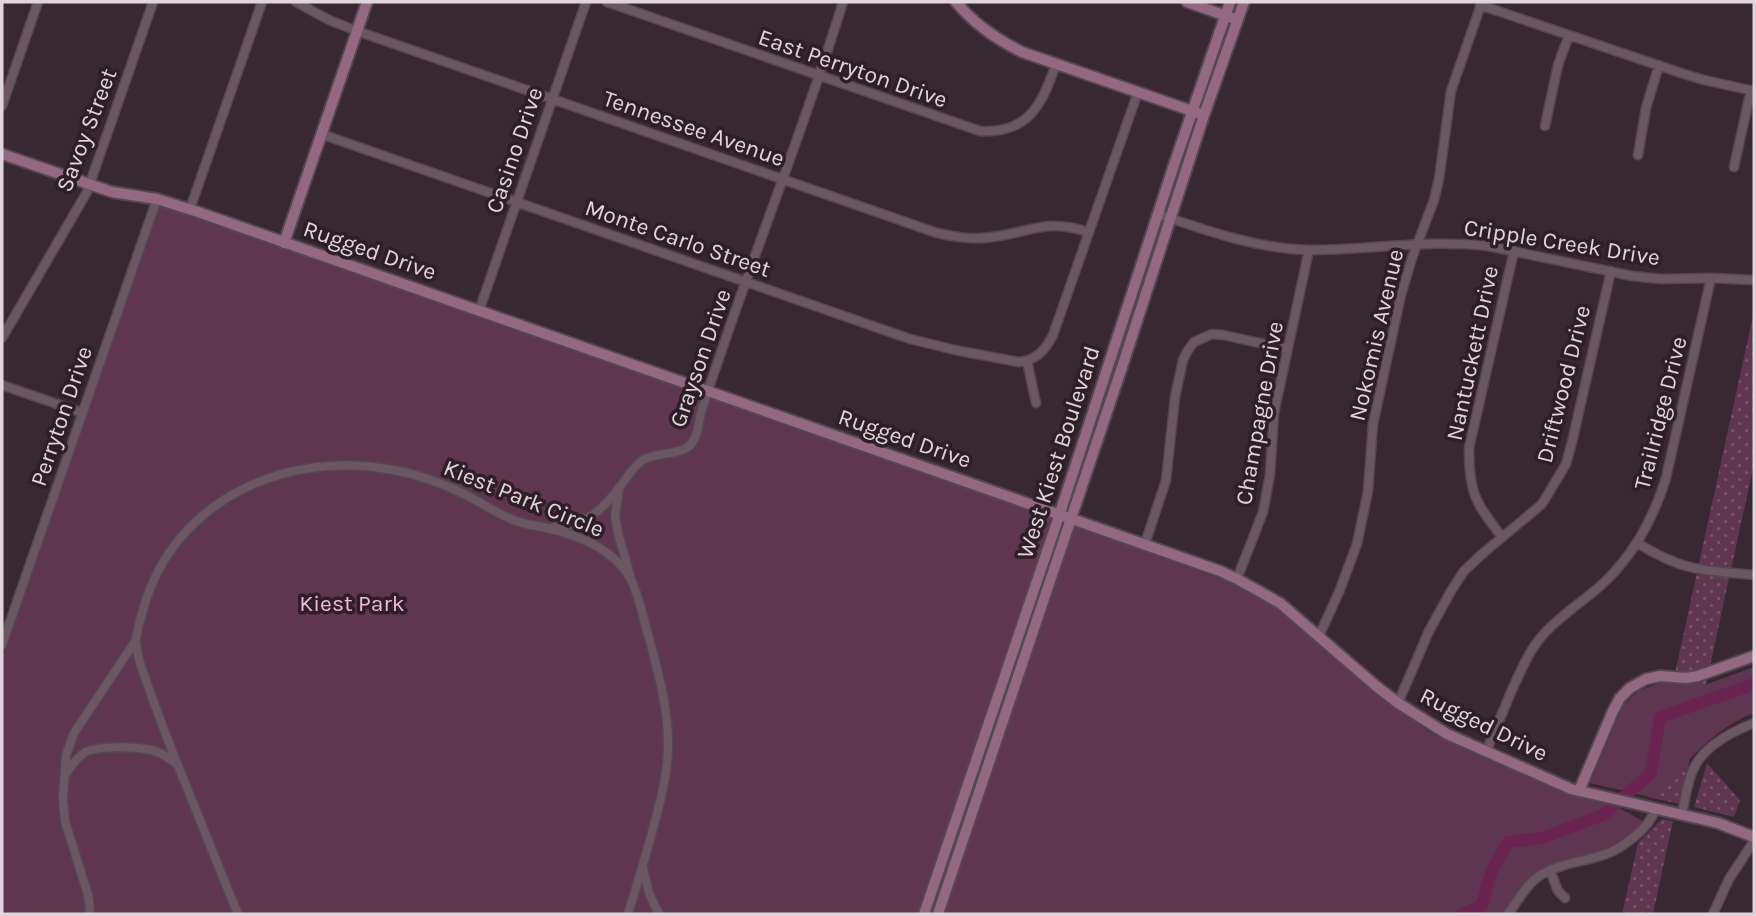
<svg xmlns="http://www.w3.org/2000/svg" width="1756" height="916" font-family="Karla,sans-serif">
<style>
.grass{fill:url(#grass-dots)}
.green{fill:#5f364f}
.lines{fill:none;stroke-linecap:round;stroke-linejoin:round}
.river{stroke:#692452;stroke-width:12}
.street-casing{stroke:#55474f;stroke-width:11}
.secondary-casing{stroke:#55474f;stroke-width:14}
.street{stroke:#6a5761;stroke-width:8}
.secondary{stroke:#936881;stroke-width:10}
.labels{text-anchor:middle;stroke-width:7;stroke-linejoin:round;paint-order:stroke}
.street-label{font-size:23px;fill:#e0d5db;stroke:#2e1e27}
.park-label{font-size:23px;fill:#f5b7db;stroke:#2e1e27}
</style>
<defs>
<pattern id="grass-dots" width="8" height="8" patternUnits="userSpaceOnUse" patternTransform="scale(1.75)"><rect width="8" height="8" fill="#5f364f"/><path d="M2 2h.1M6 6h.1" fill="none" stroke="#765268" stroke-width="1.8" stroke-linecap="round"/></pattern>
</defs>
<rect width="100%" height="100%" fill="#382831"/>
<!-- grass -->
<path class="grass" d="M1754,311V464L1680,804L1648,797Z
M1707,763L1740,800L1734,817L1694,807Z
M1662,819L1673,821L1653,914H1622L1638,843Z"/>
<!-- green -->
<path class="green" d="M161,206L1054,517L1237,585L1273,605L1349,671L1429,732L1488,760L1577,797L1615,806L1645,822L1607,850L1538,870L1501,914H2V657L156,211Z
M1754,667V713C1712,729 1684,765 1655,798L1590,783L1623,706L1638,691L1660,683L1702,686Z"/>
<g class="lines">
<!-- river -->
<path class="river" d="M1462,914L1482,905L1491,872L1508,842L1542,838L1603,815L1651,773L1660,717L1754,684"/>
<defs>
<path id="street" d="M296,2L329,20L357,31L937,233C956,237 973,240 992,237C1031,232 1046,218 1088,232
M607,2L980,131C1028,134 1042,105 1056,64
M1480,5L1681,73L1704,80L1754,91
M2,106L38,2
M1545,126L1558,65L1569,35
M321,134L910,339L955,350L1019,362C1036,360 1045,351 1053,335L1138,92
M1638,155L1646,108L1659,65
M1734,167L1751,90
M190,209L262,2
M1158,214C1207,231 1258,249 1310,250C1370,250 1429,239 1488,246L1632,276L1661,279L1711,278L1754,280
M479,311L586,2
M2,338L87,192L153,2
M1027,361L1036,403
M2,385L83,413
M619,489L615,515L618,533L630,575
M554,527C584,526 601,512 619,488C627,478 632,467 643,460C658,451 682,456 692,443C699,434 698,423 701,413C709,386 719,359 728,332C766,222 809,113 843,2
M1502,537C1475,502 1469,493 1469,448L1514,251
M1637,543C1649,550 1659,556 1672,561C1697,572 1727,572 1754,575
M1145,544L1166,480L1175,397L1183,360L1188,350L1194,342L1212,334L1223,335L1287,349
M1237,579L1263,512L1270,475L1274,413L1309,250
M1319,636L1339,592L1357,544L1368,491L1373,424L1401,295L1412,258L1434,200L1439,179L1451,91L1482,2
M2,645L157,199
M1398,703L1429,631L1451,591L1464,571L1481,555L1542,504L1566,464L1572,442L1611,271
M1486,752C1494,732 1503,712 1511,692C1520,673 1528,652 1542,636C1558,617 1581,603 1599,587C1632,558 1653,520 1666,478L1711,278
M66,774C71,766 77,758 84,753C96,745 137,747 151,750C160,752 168,757 175,763
M1682,814C1685,799 1687,783 1693,770C1703,746 1731,732 1754,723
M643,868L649,893L659,914
M1550,870L1558,891L1565,898
M89,914L90,909L88,895L65,821L63,799L66,755L74,733L136,640
M238,914C218,866 199,817 179,768C168,741 158,714 148,686C143,671 135,653 136,638C138,627 141,617 144,607C174,501 284,451 388,469C414,473 442,483 466,495C484,504 501,517 522,523C530,525 538,526 547,528C578,535 613,548 630,578C639,593 644,622 649,638C659,675 669,711 668,749C667,779 659,807 651,836C644,862 636,888 628,914
M1508,914C1518,901 1525,886 1539,876C1559,863 1584,862 1606,854C1616,851 1625,844 1634,837C1644,829 1652,820 1656,808
M1713,914L1729,879L1754,841"/>
<path id="secondary" d="M956,2C974,24 996,39 1022,52L1198,113
M1187,2L1232,18
M2,154L112,192L157,199L198,212L1220,571L1237,579L1280,603L1376,686L1398,703L1447,734L1571,789L1718,823L1754,837
M284,243L367,2
M1579,791L1613,711L1620,698L1630,688L1646,679L1660,676L1686,678L1698,676L1754,656
M924,914L1057,522L1175,162L1230,2
M938,914L1122,367L1204,115L1244,2"/>
</defs>
<!-- street casing -->
<use href="#street" class="street-casing"/>
<!-- secondary casing -->
<use href="#secondary" class="secondary-casing"/>
<!-- street -->
<use href="#street" class="street"/>
<!-- secondary -->
<use href="#secondary" class="secondary"/>
</g>
<g class="labels">
<!-- street labels -->
<g class="street-label">
<text transform="translate(853 68) rotate(19)" y="8">East Perryton Drive</text>
<text transform="translate(694 128) rotate(19)" y="8">Tennessee Avenue</text>
<text transform="translate(86 130) rotate(-69)" y="8">Savoy Street</text>
<text transform="translate(514 150) rotate(-71)" y="8">Casino Drive</text>
<text transform="translate(678 238) rotate(19)" y="8">Monte Carlo Street</text>
<text transform="translate(1562 242) rotate(9)" y="8">Cripple Creek Drive</text>
<text transform="translate(370 250) rotate(19)" y="8">Rugged Drive</text>
<text transform="translate(1376 335) rotate(-77)" y="8">Nokomis Avenue</text>
<text transform="translate(1472 353) rotate(-78)" y="8">Nantuckett Drive</text>
<text transform="translate(700 358) rotate(-71)" y="8">Grayson Drive</text>
<text transform="translate(1563 384) rotate(-76)" y="8">Driftwood Drive</text>
<text transform="translate(1259 413) rotate(-80)" y="8">Champagne Drive</text>
<text transform="translate(1660 413) rotate(-76)" y="8">Trailridge Drive</text>
<text transform="translate(61 416) rotate(-71)" y="8">Perryton Drive</text>
<text transform="translate(905 438) rotate(19)" y="8">Rugged Drive</text>
<text transform="translate(1058 452) rotate(-72)" y="8">West Kiest Boulevard</text>
<text transform="translate(524 498) rotate(22)" y="8">Kiest Park Circle</text>
<text transform="translate(1484 724) rotate(26)" y="8">Rugged Drive</text>
</g>
<!-- park labels -->
<g class="park-label">
<text x="352" y="611">Kiest Park</text>
</g>
</g>
<!-- border -->
<rect width="1756" height="916" fill="none" stroke="#e0d5db" stroke-width="7"/>
</svg>
